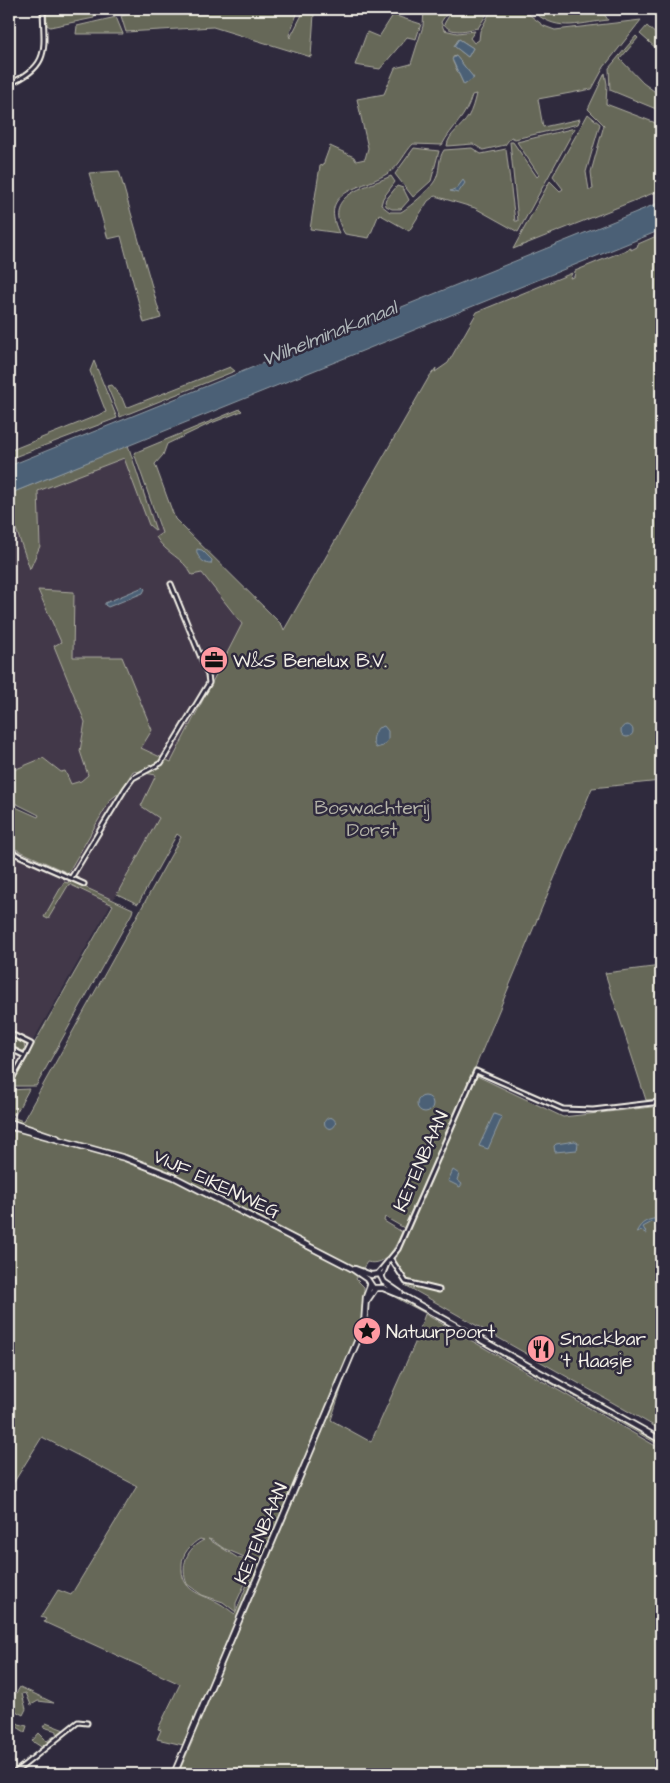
<svg xmlns="http://www.w3.org/2000/svg" width="670" height="1783" font-family="'Architects Daughter',sans-serif">
<style>
.built{fill:#433949}
.green{fill:#666859;stroke:#adaca0;fill-rule:evenodd}
.water{fill:#4b6176;stroke:#8f9ba4}
.lines{fill:none;stroke-linecap:round;stroke-linejoin:round}
.street-casing{stroke:#f4f1e8;stroke-width:7}
.secondary-casing{stroke:#f4f1e8;stroke-width:8}
.street{stroke:#2f2a3d;stroke-width:3}
.secondary{stroke:#2f2a3d;stroke-width:4.5}
.labels{text-anchor:middle;stroke-width:5;stroke-linejoin:round;paint-order:stroke}
.poi-label{font-size:19px;fill:#f4f1e8;stroke:#2f2a3d;text-anchor:start}
.park-label{font-size:19px;fill:#b4b3a8;stroke:#2f2a3d}
.street-label{font-size:19px;fill:#f4f1e8;stroke:#2f2a3d}
.water-label{font-size:20px;font-style:italic;fill:#b0b7ba;stroke:#2f2a3d}
</style>
<rect width="100%" height="100%" fill="#2f2a3d"/>
<filter id="ink" filterUnits="userSpaceOnUse"><feTurbulence type="fractalNoise" baseFrequency=".02" numOctaves="2"/><feDisplacementMap in="SourceGraphic" scale="10" xChannelSelector="R" yChannelSelector="G"/><feConvolveMatrix kernelMatrix="1 2 1 2 8 2 1 2 1" color-interpolation-filters="sRGB"/></filter>
<g filter="url(#ink)">
<!-- built -->
<path class="built" d="M127,447L157,525L193,562L242,624L171,762L85,723L80,751L88,775L81,781L71,785L61,772L43,758L9,772V494Z
M133,771L157,775L160,818L30,1046L9,1079V846L68,872L110,800L120,792Z"/>
<!-- green -->
<path class="green" d="M46,9H94V18L50,27L47,25Z
M150,9H299L289,35L290,38L305,9H351L350,13L314,14L311,57L213,27L126,32L121,16Z
M424,9H450L441,22L444,30L457,33L475,31L470,38L474,43L479,40L480,31L492,9H522L544,26L555,30L641,20L604,67L592,89L538,99L543,127L580,119L578,124L515,139L511,137L505,145L483,150L473,144L447,146C448,134 462,127 468,117C472,110 474,102 476,94L472,95C466,118 452,126 442,145L413,144C405,152 400,165 391,171C366,190 317,187 339,233L310,229L320,166L323,165L330,146L354,157L356,161L365,159L368,148L357,99L384,94L395,68L411,64L423,26ZM459,39L473,48L468,57L454,46ZM456,56L473,77L464,85L453,62V57Z
M453,9H490L478,28C467,30 451,35 444,24Z
M530,9H601L608,20C574,24 557,33 530,9Z
M393,15L421,24L416,39L407,37L380,69L355,65L367,32L379,37Z
M116,17L123,34H76L77,26Z
M647,26L661,39V44L657,49L640,34Z
M636,36L638,38L620,59L643,83L661,96V111L610,90L609,68Z
M605,73L607,84L606,104L661,125V190L513,249L550,181L560,191L563,189L553,176L588,114L600,124L586,172L589,190L593,189L591,172L604,125L588,109Z
M575,128L518,232L475,208L435,196L428,201L409,231L379,214L369,238L345,234C320,195 365,188 391,176L395,182L383,198L381,205L390,212H401C411,206 434,187 437,176C440,167 438,159 444,150L472,148L481,154L506,149L515,221H518L510,142H513L537,177L539,175L517,142Z
M414,148L439,151L431,181L413,197L395,174Z
M119,171L161,318L144,323L121,236L108,239L89,173Z
M397,186L403,188L409,200L401,209H392L386,206L385,201Z
M661,234V781L592,788L472,1075L404,1228L385,1217L384,1221L402,1232C395,1247 387,1267 367,1262L356,1279L364,1287V1320L331,1420L371,1442L415,1343L425,1314L661,1449V1774H178L193,1740L186,1737L183,1745L157,1739L161,1730L158,1729L180,1684L44,1622L46,1619L41,1617L58,1590L71,1595L137,1486L42,1437L9,1490V1131L17,1132L21,1124L9,1121V1116L23,1121L181,837L177,834L138,904L117,894L159,818L141,806L156,775L133,771L120,792L110,800L68,873L9,846V804L38,817L39,815L9,800V772L43,758L61,772L65,771L71,784L81,781L88,775L80,751L85,722L54,646L61,642L38,590L74,592L73,657H122L152,730L141,748L171,762L242,624L202,573L192,575C182,556 167,555 156,537L162,533L134,453L240,409L242,411L209,424L167,444L163,455L155,464L175,519L282,625L284,630L429,377L436,368L435,372L448,363L477,312L572,273L570,278L574,277L575,271L631,248V250L637,247L638,244ZM200,1539L204,1540C186,1548 180,1567 187,1584L202,1595L223,1602L236,1612L235,1614C230,1611 225,1606 219,1603C200,1593 180,1592 182,1564C182,1554 191,1544 200,1539ZM208,1539L212,1540L223,1548L256,1562L238,1558ZM253,1566L254,1567L236,1612V1603Z
M94,361L117,418L9,459V451L106,412L90,371Z
M230,367L235,371L120,417L107,386L111,385L122,398L126,408Z
M128,445L156,531L149,525L124,458L38,491L40,546L30,569L9,509V494Z
M69,880L133,909L132,913L36,1086H13V1081L113,905L69,884L48,919L44,917L64,882L68,883Z
M661,966V1099L646,1100L605,973Z
M9,1035L24,1043L25,1050L22,1051L9,1046Z
M477,1076L563,1117L661,1106V1430L405,1285L395,1261Z
M29,1089L15,1115L9,1113V1090Z
M390,1292L529,1367L661,1443V1446L457,1330L389,1294Z
M20,1687L54,1703L38,1701L31,1705L26,1693L22,1694L26,1709L23,1715L12,1709L9,1716L19,1724L27,1726L25,1732L9,1722V1705Z
M46,1723L67,1731L46,1750L32,1741L39,1733L47,1741L57,1734V1731L43,1727Z"/>
<!-- water -->
<path class="water" d="M459,39L473,48L468,57L454,46Z
M456,56L474,78L464,85L452,59Z
M463,180L465,183L458,193L450,191L457,188Z
M661,202V230L9,494V466Z
M197,549L202,550L212,560L211,564C204,565 195,555 197,549Z
M143,587L145,589L143,593L108,607L105,605V603Z
M621 731a6 6 0 1 1 12 0a6 6 0 1 1-12 0Z
M384,726L388,731V740L383,746L376,748C371,741 374,734 378,728Z
M417 1104a8 8 0 1 1 16 0a8 8 0 1 1-16 0Z
M494,1114L502,1117L488,1149L479,1146Z
M324.5 1123a5.5 5.5 0 1 1 11 0a5.5 5.5 0 1 1-11 0Z
M575,1141L578,1143L577,1150L555,1152L554,1146L556,1144Z
M453,1170L459,1174L457,1180L462,1184L460,1187L448,1181Z
M661,1218V1224H654L652,1222L643,1227L647,1234L642,1231L636,1233C641,1221 649,1219 661,1218Z"/>
<g class="lines">
<defs>
<path id="street" d="M9,84C51,66 44,49 43,9
M9,851L84,884
M71,878L125,789L133,778L161,763L209,683L208,675L171,584
M9,1033L31,1044L25,1056
M9,1048L25,1056L9,1084
M391,1259L406,1282L439,1290
M378,1273L398,1249L476,1071L563,1109L593,1110L661,1102
M382,1276L387,1264
M13,1774L78,1722L87,1723"/>
<path id="secondary" d="M9,1122L57,1138
M9,1126L125,1158L174,1177L351,1268L367,1279L373,1288H383L403,1296L661,1440
M355,1269L371,1275
M371,1275L380,1274L384,1282
M384,1282L400,1293
M366,1302L375,1289
M174,1774L364,1325L366,1297L370,1286"/>
</defs>
<!-- street casing -->
<use href="#street" class="street-casing"/>
<!-- secondary casing -->
<use href="#secondary" class="secondary-casing"/>
<!-- street -->
<use href="#street" class="street"/>
<!-- secondary -->
<use href="#secondary" class="secondary"/>
</g>
</g>
<!-- icons -->
<defs>
<symbol id="office-disc" viewBox="-11 -11 22 22"><circle r="9.5" fill="#ff9aa2" stroke="#2f2a3d"/><path d="M-6-3h4V-5.5h4V-3h4V5H-6ZM-1-4.5V-3h2v-1.5ZM-6 0V1H6V0Z" fill="#111"/></symbol>
<symbol id="sight-disc" viewBox="-11 -11 22 22"><circle r="9.5" fill="#ff9aa2" stroke="#2f2a3d"/><path d="M0-6L1.8-2.2L6-1.7L2.9 1.2L3.7 5.4L0 3.3L-3.7 5.4L-2.9 1.2L-6-1.7L-1.8-2.2Z" fill="#111"/></symbol>
<symbol id="restaurant-disc" viewBox="-11 -11 22 22"><circle r="9.5" fill="#ff9aa2" stroke="#2f2a3d"/><path d="M-5-6h1v4h1v-4h1v4h1v-4h1v5L-1.5 .5V6h-2V.5L-5-1ZM5-6V6H3V1.5H1.5Q1.5-4 5-6Z" fill="#111"/></symbol>
</defs>
<g fill-rule="evenodd">
<use href="#office-disc" x="198" y="644" width="32" height="32"/>
<use href="#sight-disc" x="351" y="1315" width="32" height="32"/>
<use href="#restaurant-disc" x="525" y="1333" width="32" height="32"/>
</g>
<g class="labels">
<!-- poi labels -->
<g class="poi-label">
<text x="233" y="667">W&amp;S Benelux B.V.</text>
<text x="386" y="1338">Natuurpoort</text>
<text x="560" y="1345">Snackbar<tspan x="560" dy="22">'t Haasje</tspan></text>
</g>
<!-- park labels -->
<g class="park-label">
<text x="372" y="814">Boswachterij<tspan x="372" dy="22">Dorst</tspan></text>
</g>
<!-- street labels -->
<g class="street-label">
<text transform="translate(420 1161) rotate(-66)" y="7">KETENBAAN</text>
<text transform="translate(217 1183) rotate(25)" y="7">VIJF EIKENWEG</text>
<text transform="translate(260 1533) rotate(-67)" y="7">KETENBAAN</text>
</g>
<!-- water labels -->
<g class="water-label">
<text transform="translate(329 333) rotate(-22)" y="7">Wilhelminakanaal</text>
</g>
</g>
<!-- margin -->
<rect width="670" height="1783" fill="none" stroke="#2f2a3d" stroke-width="30"/>
<rect x="15" y="15" width="640" height="1753" fill="none" stroke="#f4f1e8" stroke-width="2" filter="url(#ink)"/>
</svg>
